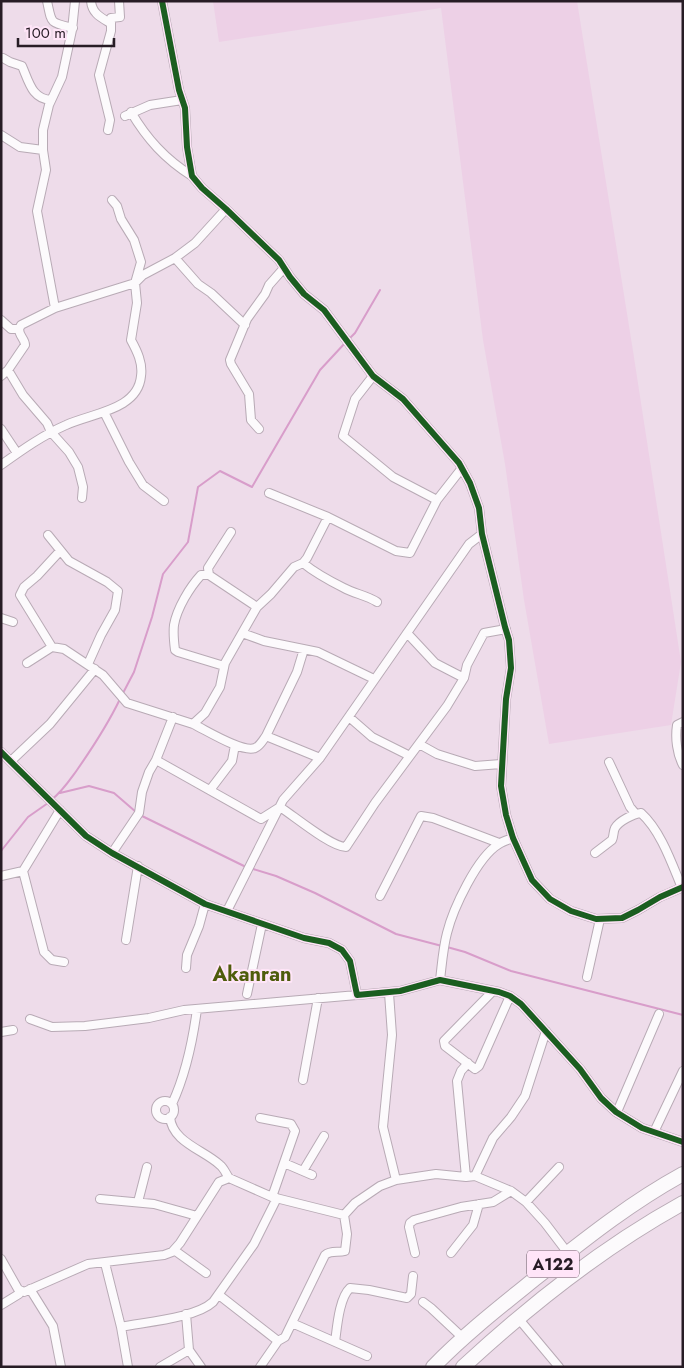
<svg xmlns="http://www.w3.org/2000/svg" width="684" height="1368" font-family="Jost,sans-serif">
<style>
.built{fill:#edd0e6}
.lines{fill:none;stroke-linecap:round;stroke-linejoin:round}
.stream{stroke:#d89dca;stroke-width:2}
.street-casing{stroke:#b8aab5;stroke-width:10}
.highway-casing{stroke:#b8aab5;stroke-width:16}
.street{stroke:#fcfafc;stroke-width:8}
.highway{stroke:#fcfafc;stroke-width:14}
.cycleway-casing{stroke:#ffe5f8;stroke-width:9}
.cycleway{stroke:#1b5e20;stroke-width:6}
.labels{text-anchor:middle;stroke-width:4;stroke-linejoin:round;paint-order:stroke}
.shield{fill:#ffe5f8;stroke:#685864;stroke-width:1}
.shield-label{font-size:16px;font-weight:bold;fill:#271c25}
.quarter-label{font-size:20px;font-weight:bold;fill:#4e5c0b;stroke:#ffe5f8}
</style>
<rect width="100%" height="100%" fill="#eedcea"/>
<!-- built -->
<path class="built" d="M213,1H577L633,351L681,662L671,725L549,744L524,600L505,464L483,340L441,8L219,42Z"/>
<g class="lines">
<!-- stream -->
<path class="stream" d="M349,339L355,333L380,290
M122,695L134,672L152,617L163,574L188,542L198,487L220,471L252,487L320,370L345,343
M60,793L89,786L114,793L136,812
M51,800C62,792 69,781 77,770C93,747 108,724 120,699
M140,815L246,867
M1,851L28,817L48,803
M250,868L276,876L315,893L396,934L442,946
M447,947L465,952L511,971L683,1015"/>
<defs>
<path id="street" d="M47,1C52,24 49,22 73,28
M91,1C92,13 100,17 110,23
M162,1L179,90L185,108L187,147L192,176L202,188L226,209L279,260L290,277L304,294L324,310L373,376L403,399L459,463L470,483L479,508L482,534L505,627L509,640L511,668L506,699L501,786L506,815L513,838L532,880L550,899L571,911L596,919L622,918L638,910L660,897L683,887
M3,58L10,62L22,66C29,82 32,99 51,100
M131,112C147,139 165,159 192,176
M125,116L150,105L182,100
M108,130L110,120L99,75L111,31V18L120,17L119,1
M1,135L20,147L43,150
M175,258L198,284L211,293L245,325
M55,308L37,211L46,170L43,150V130L49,105L62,77L72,30L75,1
M1,320L11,329H19
M19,329L21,325L55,308L135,283L141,262L134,240L121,219L117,206L112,200
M8,370L23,395L47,423L51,432L69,452L78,467L83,487L82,498
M1,376L8,370L25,345C25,339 19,336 19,329
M373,376L355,399L343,436L393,477L437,500
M104,412L129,462L143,485L164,501
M1,429L17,453
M259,429L251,420L249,394L231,364L230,360L247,319L265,294L269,285L284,268
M1,465C22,450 43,435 66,425C92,413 138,410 141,376C143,363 137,351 131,340L137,303L135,283L143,275L175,258L195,243L226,209
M269,493L328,517L396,551L410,553L437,500L462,468
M48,535L69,561L107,582L118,591L115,610L101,635L88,664
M303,563C315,573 330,581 344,588C355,594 366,595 377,602
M209,575L257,607
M1,618L13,622
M242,633L264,641L318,652L374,679
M407,633L435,663L464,678
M52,647L20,595L24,587L37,576L60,551
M27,663L52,647L64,649L103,675L127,703L193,724L205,713L220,687L225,663L257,607L271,594L294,567L303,563L307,558L328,517
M224,666L178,652L175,650C174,642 173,633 174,625C177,608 190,587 201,575H209L208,568L231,532
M349,717L372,737L410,756
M683,722L677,725C675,738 677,754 683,765
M193,724C206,730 242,753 255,748C260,746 263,740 266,736L320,758
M266,736L297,672L304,649
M419,744L437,754L475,766L501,764
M1,752L86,836L112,853L205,904L304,938L329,943L342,950L350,961L357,995L400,991L440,980L499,992L510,996L521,1004L580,1069L601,1098L616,1112L642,1128L683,1142
M156,760L261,819L280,807
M11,761L50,724L95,669
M609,762L630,807L635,813
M210,790L232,761L235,745
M280,807C294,816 331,847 346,847L375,803L447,706L464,678L467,665L484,633L506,629
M112,853L139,813L142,792L149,772L156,760L173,717
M595,853L612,840C614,836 613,832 615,828C619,821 633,814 641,813C661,831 672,864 682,888
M23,871L44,952L52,960L64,962
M1,876L23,871L60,810
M380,896L421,816L433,818L499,843
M227,911L283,800L320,758L469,544L482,534
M126,940L138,866
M186,968L187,955L199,926L205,904
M587,977L600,919
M440,980C442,964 443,948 447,933C453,909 477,857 499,844C503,841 508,840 513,838
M493,991L444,1041L445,1046L475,1069L479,1066L510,996
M389,993L392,1035L383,1127L396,1180
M247,994L262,924
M30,1019L52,1027L85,1026L149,1018L184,1010L357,995
M1,1032L13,1030
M303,1080L318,998
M156 1110a9 9 0 1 1 18 0a9 9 0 1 1-18 0Z
M172,1104C185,1076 193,1039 197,1009
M617,1112L659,1014
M170,1117C172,1142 204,1150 220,1165C224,1168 226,1174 229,1178
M260,1118L291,1124L295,1131L272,1197
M654,1132L683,1071
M284,1163L312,1175
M303,1171L324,1136
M475,1176L493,1138L511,1117L525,1096L546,1031
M466,1177L457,1081L461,1071L468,1063
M100,1199L154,1204L197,1216
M138,1202L147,1167
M526,1202L559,1167
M174,1250L206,1273
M415,1253L409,1227L410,1223L414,1220L461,1207L493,1202L511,1191
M451,1253L473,1225L479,1204
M1,1259L18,1289L24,1292L88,1264L164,1255L172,1252L180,1243L219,1182L229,1178L272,1197L344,1215L355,1203L380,1186L396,1180L436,1174L466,1177L475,1176L511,1191L526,1202L545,1223L580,1269
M105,1263L121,1327L128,1367
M30,1289L53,1326L61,1367
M219,1295L278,1341
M423,1302L431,1308L463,1338
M1,1305L19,1294L21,1291
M186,1314L189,1350L201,1367
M518,1318L559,1367
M292,1323L367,1356
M121,1327C145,1322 196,1318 213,1302L254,1244L277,1198
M278,1341L285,1337L325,1255C331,1250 338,1253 345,1251L347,1234L344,1215
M335,1342C337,1328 339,1298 350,1288L369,1290L407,1298L411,1294L413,1276
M160,1367L189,1350
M260,1367L278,1341"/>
<path id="highway" d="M433,1367C465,1334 501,1306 537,1277C584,1240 630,1203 683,1174
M463,1367C530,1305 603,1247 683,1203"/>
</defs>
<!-- street casing -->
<use href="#street" class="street-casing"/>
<!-- highway casing -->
<use href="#highway" class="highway-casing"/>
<!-- street -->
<use href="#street" class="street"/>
<!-- highway -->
<use href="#highway" class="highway"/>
<defs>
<path id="cycleway" d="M162,1L179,90L185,108L187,147L192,176L202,188L226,209L279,260L290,277L304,294L324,310L373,376L403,399L459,463L470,483L479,508L482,534L505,627L509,640L511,668L506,699L501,786L506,815L513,838L532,880L550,899L571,911L596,919L622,918L638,910L660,897L683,887
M1,752L86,836L112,853L205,904L304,938L329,943L342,950L350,961L357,995L400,991L440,980L499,992L510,996L521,1004L580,1069L601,1098L616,1112L642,1128L683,1142"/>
</defs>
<!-- cycleway casing -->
<use href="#cycleway" class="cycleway-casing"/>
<!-- cycleway -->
<use href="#cycleway" class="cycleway"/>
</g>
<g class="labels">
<!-- shield labels -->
<rect class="shield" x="527" y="1250.5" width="52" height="27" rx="4"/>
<g class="shield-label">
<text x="553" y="1270">A122</text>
</g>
<!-- quarter labels -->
<g class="quarter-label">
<text x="252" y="981">Akanran</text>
</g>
</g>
<!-- border -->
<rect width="684" height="1368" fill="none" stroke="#271c25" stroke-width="5"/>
<!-- scale -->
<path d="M18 38v8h96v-8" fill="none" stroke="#271c25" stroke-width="2.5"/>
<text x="25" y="38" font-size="15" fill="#271c25" stroke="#ffe5f8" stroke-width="4" paint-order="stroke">100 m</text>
</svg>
